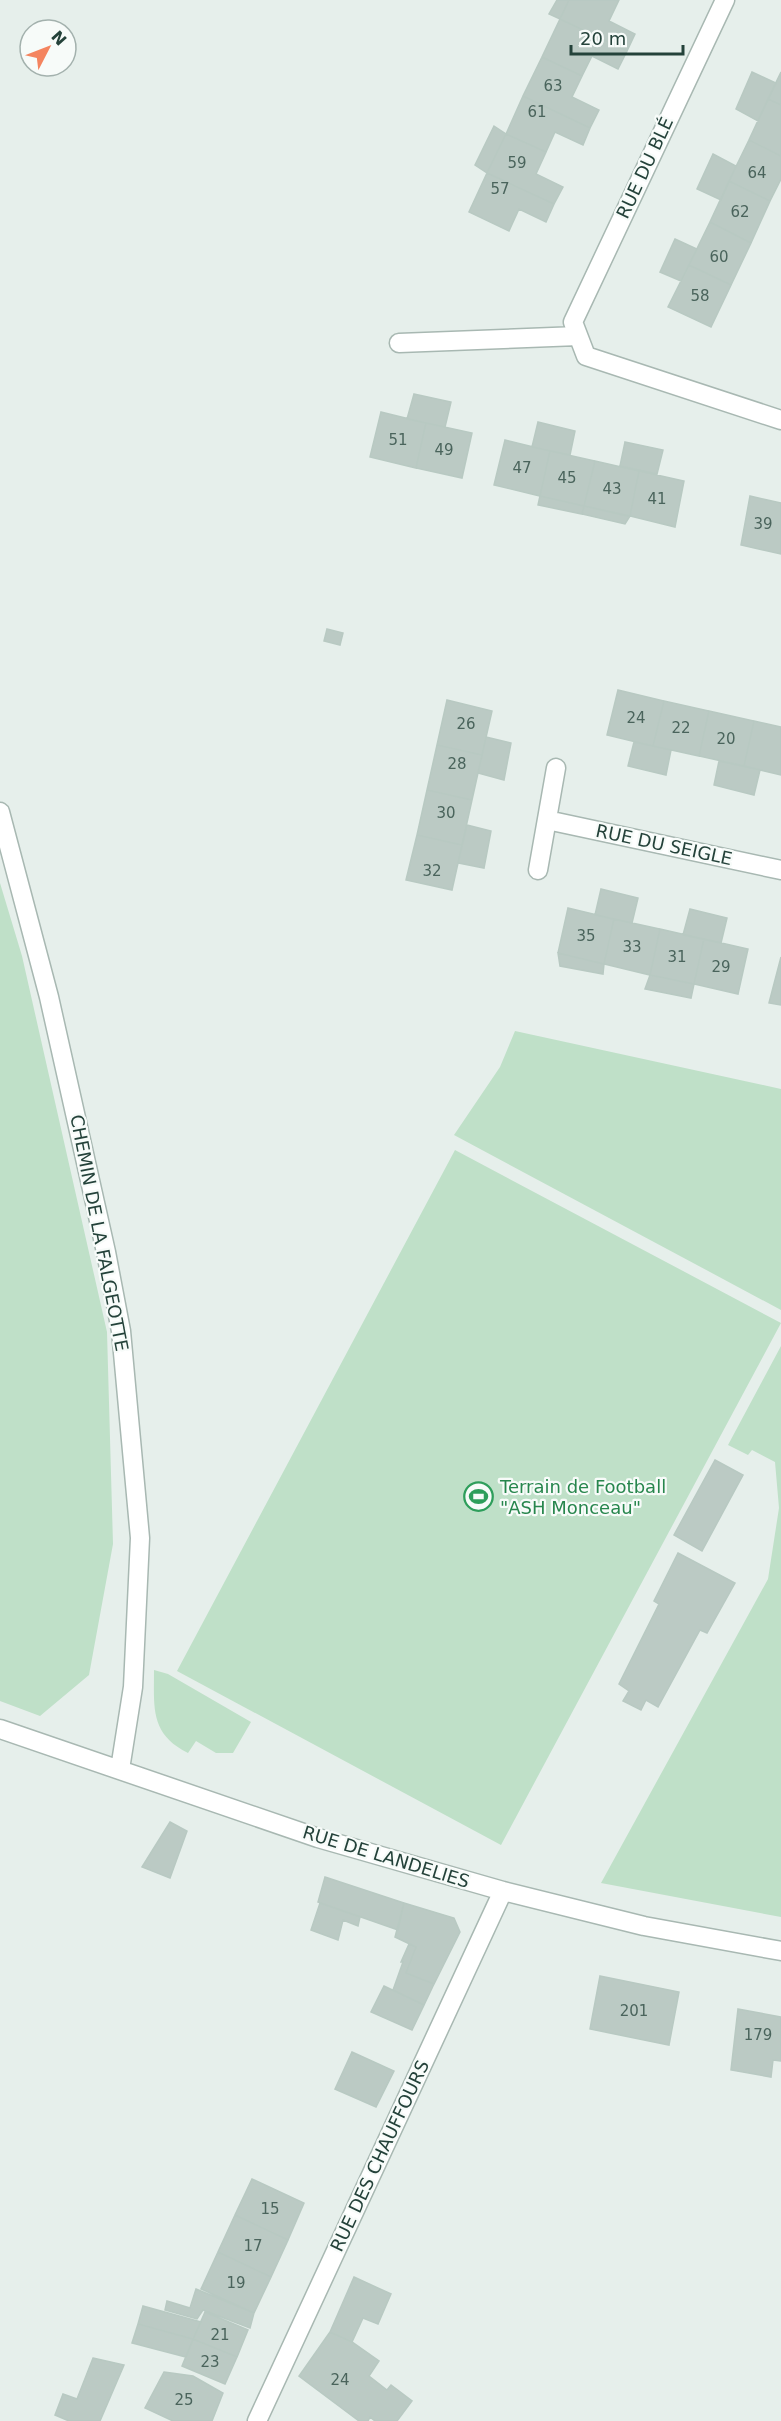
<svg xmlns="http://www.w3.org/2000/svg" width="781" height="2421" font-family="'DejaVu Sans',sans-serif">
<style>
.green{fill:#bfe0c8}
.building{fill:#bbcac4;stroke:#b8c9c2;stroke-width:1.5}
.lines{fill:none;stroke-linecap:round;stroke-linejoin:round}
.street-casing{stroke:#a8b8b2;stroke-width:21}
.street{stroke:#fff;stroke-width:18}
.labels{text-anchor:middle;stroke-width:4.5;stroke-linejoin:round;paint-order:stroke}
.number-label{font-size:15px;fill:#4a645c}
.street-label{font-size:18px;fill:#24423a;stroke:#f7fbf9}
.leisure-label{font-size:18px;fill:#27864d;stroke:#f7fbf9;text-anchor:start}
</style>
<rect width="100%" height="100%" fill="#e6efeb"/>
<!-- green -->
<path class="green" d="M0,883L22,956L107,1332L113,1544L89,1675L40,1716L0,1701Z
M515,1031L781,1089V1310L454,1135L500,1067Z
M455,1150L781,1323L501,1845L177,1671Z
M781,1346V1917L601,1883L768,1579L779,1508L775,1462L752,1450L748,1455L728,1445Z
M154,1670L168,1674L251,1722L233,1753H216L196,1741L188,1753C150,1734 154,1708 154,1670Z"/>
<!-- building -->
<path class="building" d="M557,0H569L560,19L549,14Z
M569,0H619L609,21L635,34L627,51L560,19Z
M560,19L627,51L618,69L592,56L582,76L542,57Z
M542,57L582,76L572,97L599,110L590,128L523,96Z
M752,72L776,83L758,121L736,109Z
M781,72V105L768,99Z
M523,96L590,128L583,145L555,132L546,152L506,134Z
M768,99L781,105V156L749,140Z
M494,126L506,134L487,173L475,165Z
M506,134L546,152L536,174L563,187L554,204L487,173Z
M749,140L781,156V179L770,201L729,181Z
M713,154L736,166L721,200L697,189Z
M487,173L554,204L546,222L519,209L509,231L469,212Z
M729,181L770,201L751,243L710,222Z
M710,222L751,243L731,285L689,265Z
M675,239L697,249L681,281L660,272Z
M689,265L731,285L711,327L668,307Z
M414,394L451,402L445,427L407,419Z
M381,412L426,423L416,468L370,457Z
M538,422L575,431L570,455L532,447Z
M426,423L472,433L462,478L416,468Z
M505,440L550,451L540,496L494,485Z
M625,442L663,450L657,474L620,466Z
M550,451L595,461L584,506L540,496Z
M595,461L639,471L630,516L584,506Z
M639,471L684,481L675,527L630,516Z
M540,496L584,506L582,514L538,505Z
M750,496L781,503V554L741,545Z
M584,506L627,516H630L625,524L582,514Z
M327,629L343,633L340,645L324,641Z
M618,690L664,701L653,746L607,735Z
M447,700L492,711L482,755L437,745Z
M664,701L709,711L699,756L653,746Z
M709,711L754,721L744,766L699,756Z
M754,721L781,727V775L744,766Z
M486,737L511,743L504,780L478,773Z
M634,742L671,750L666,775L628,766Z
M437,745L482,755L472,800L427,790Z
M719,761L760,770L754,795L714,785Z
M427,790L472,800L462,845L417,835Z
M467,825L491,831L484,868L458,863Z
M417,835L462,845L452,890L406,880Z
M601,889L638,898L632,923L595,915Z
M568,908L614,919L604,964L558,953Z
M690,909L727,918L721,943L683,935Z
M614,919L660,929L650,975L604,964Z
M660,929L704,939L694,984L650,975Z
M704,939L748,949L738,994L694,984Z
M558,953L604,964L603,974L560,966Z
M781,957V1005L769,1003Z
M650,975L694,984L691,998L645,989Z
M715,1460L743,1475L702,1551L674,1535Z
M678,1553L735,1583L707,1633L700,1630L658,1707L646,1700L641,1710L623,1701L629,1691L619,1684L659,1604L654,1601Z
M170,1822L187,1831L170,1878L142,1867Z
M325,1877L404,1903L398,1930L318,1902Z
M320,1903L360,1917L358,1926L343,1920L338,1940L311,1930Z
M404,1903L454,1918L460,1932L434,1984L406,1973L416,1947L395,1937Z
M409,1944L416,1947L406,1973L434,1984L424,2005L393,1990L403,1962H401Z
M600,1976L679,1992L669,2045L590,2029Z
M384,1986L424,2005L412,2030L371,2012Z
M738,2009L781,2017V2061L773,2060L771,2077L731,2070Z
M352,2052L394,2071L376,2107L335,2089Z
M252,2179L304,2203L288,2240L235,2215Z
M235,2215L288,2240L271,2277L218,2252Z
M218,2252L271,2277L254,2313L201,2289Z
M354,2277L391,2294L378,2324L363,2318L352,2342L330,2332Z
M196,2289L254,2313L250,2328L203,2310L197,2319L165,2310L167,2301L190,2308Z
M143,2306L201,2322L193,2339L138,2324Z
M205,2312L248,2330L237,2357L193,2339Z
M138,2324L193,2339L186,2357L132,2343Z
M330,2332L352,2342L379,2361L369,2376L387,2390L391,2385L412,2401L397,2421H375L370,2417L368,2421H359L299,2376Z
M193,2339L237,2357L225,2384L182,2366Z
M93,2358L124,2365L100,2421H69L55,2415L63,2394L77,2399Z
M164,2372L193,2376L223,2393L212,2421H173L145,2408Z"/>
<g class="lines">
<defs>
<path id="street" d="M725,0L573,322L586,356L781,420
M399,343L578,336
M0,812L49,997L106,1252L121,1331L140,1538L133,1687L120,1769
M547,820L781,870
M538,870L556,768
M0,1729L318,1838L503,1891L644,1926L781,1951
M257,2421L503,1891"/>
</defs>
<!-- street casing -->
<use href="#street" class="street-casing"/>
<!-- street -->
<use href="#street" class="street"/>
</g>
<!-- icons -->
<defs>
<symbol id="stadium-ring" viewBox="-11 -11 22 22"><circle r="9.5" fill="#f7fbf9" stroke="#2e9e5b" stroke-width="1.5"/><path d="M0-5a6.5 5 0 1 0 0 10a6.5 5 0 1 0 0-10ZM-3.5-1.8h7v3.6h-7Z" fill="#2e9e5b"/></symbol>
</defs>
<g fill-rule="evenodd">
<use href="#stadium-ring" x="462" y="1480" width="33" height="33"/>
</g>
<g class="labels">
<!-- number labels -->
<g class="number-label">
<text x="553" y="91">63</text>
<text x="537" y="117">61</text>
<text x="517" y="168">59</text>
<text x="757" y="178">64</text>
<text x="500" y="194">57</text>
<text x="740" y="217">62</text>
<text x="719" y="262">60</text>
<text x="700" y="301">58</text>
<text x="398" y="445">51</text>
<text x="444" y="455">49</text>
<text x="522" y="473">47</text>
<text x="567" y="483">45</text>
<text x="612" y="494">43</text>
<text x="657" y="504">41</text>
<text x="763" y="529">39</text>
<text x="636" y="723">24</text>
<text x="466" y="729">26</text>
<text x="681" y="733">22</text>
<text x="726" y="744">20</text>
<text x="457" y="769">28</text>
<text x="446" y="818">30</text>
<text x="432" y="876">32</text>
<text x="586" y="941">35</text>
<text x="632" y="952">33</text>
<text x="677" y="962">31</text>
<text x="721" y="972">29</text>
<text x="634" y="2016">201</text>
<text x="758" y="2040">179</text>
<text x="270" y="2214">15</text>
<text x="253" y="2251">17</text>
<text x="236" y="2288">19</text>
<text x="220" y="2340">21</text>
<text x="210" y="2367">23</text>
<text x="340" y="2385">24</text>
<text x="184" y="2405">25</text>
</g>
<!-- street labels -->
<g class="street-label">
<text transform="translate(645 168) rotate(-65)" y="6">RUE DU BLÉ</text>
<text transform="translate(664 845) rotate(12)" y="6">RUE DU SEIGLE</text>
<text transform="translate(99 1233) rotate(79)" y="6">CHEMIN DE LA FALGEOTTE</text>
<text transform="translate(386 1857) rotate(17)" y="6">RUE DE LANDELIES</text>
<text transform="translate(380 2156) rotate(-65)" y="6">RUE DES CHAUFFOURS</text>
</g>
<!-- leisure labels -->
<g class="leisure-label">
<text x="500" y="1493">Terrain de Football<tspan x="500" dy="21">"ASH Monceau"</tspan></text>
</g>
</g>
<!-- north arrow -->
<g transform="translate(48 48) rotate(48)"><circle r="28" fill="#f7fbf9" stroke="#a3b1ad" stroke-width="1.5"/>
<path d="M0-4.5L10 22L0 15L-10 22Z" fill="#f4845f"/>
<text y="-9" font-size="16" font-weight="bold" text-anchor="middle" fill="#24423a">N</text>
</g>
<!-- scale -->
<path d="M571 45v9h112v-9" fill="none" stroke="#24423a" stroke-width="3"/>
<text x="580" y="45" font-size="18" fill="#24423a" stroke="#f7fbf9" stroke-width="4.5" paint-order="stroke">20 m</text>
</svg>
